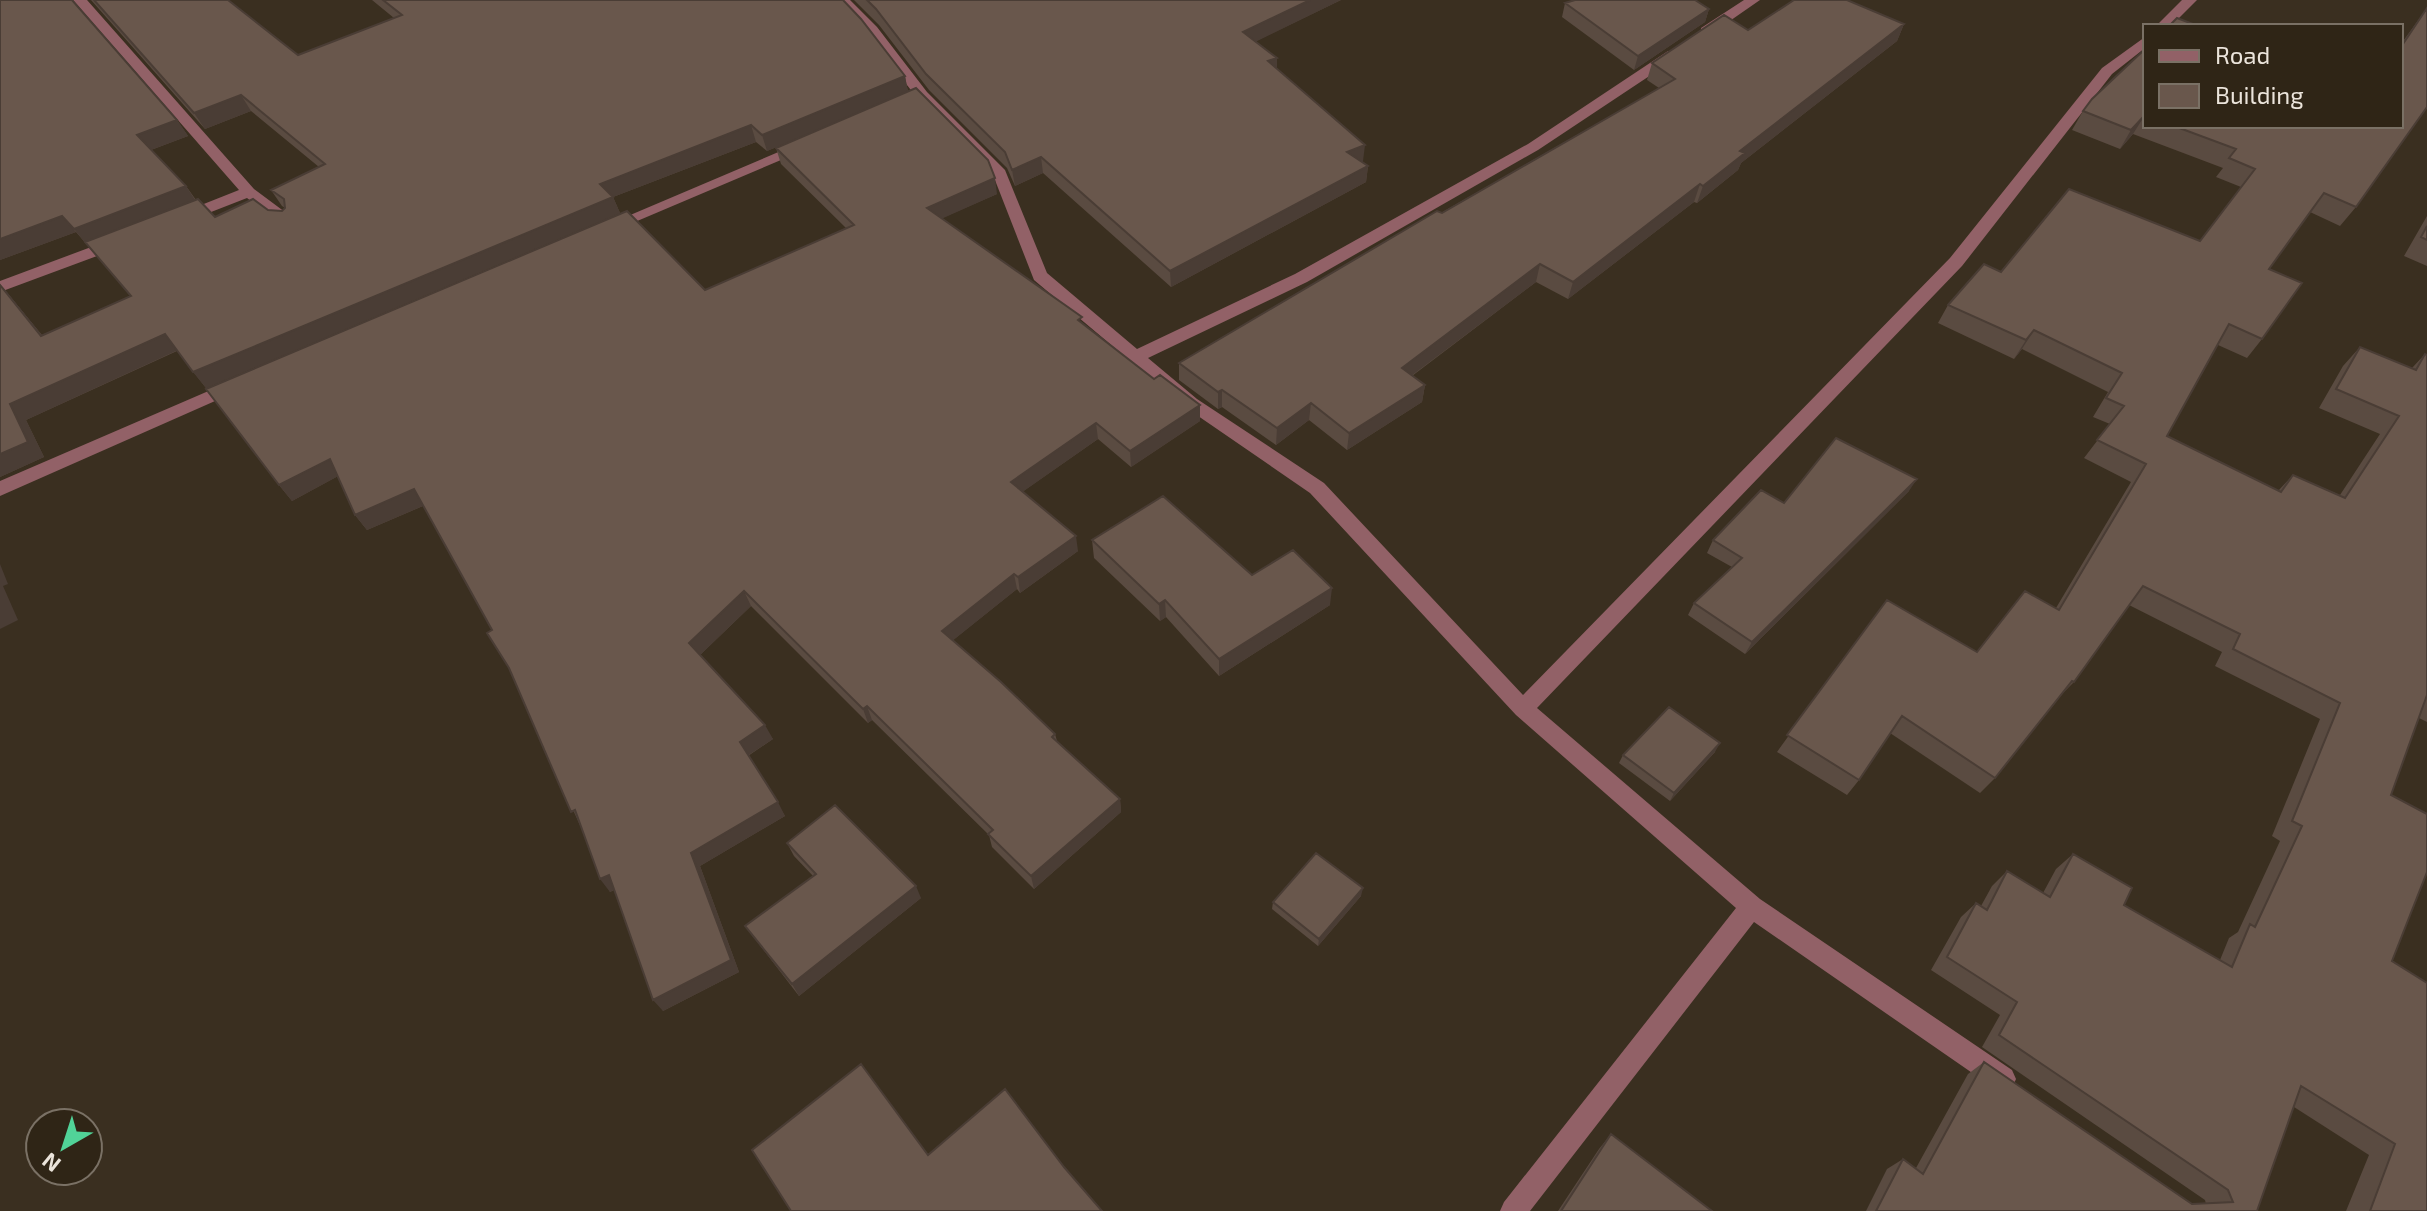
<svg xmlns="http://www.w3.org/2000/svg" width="2427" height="1211" font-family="'Exo 2',sans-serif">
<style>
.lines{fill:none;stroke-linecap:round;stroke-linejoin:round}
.minor{fill:#926167;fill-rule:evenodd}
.wall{fill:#5a4b41}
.shaded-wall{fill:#4a3d35}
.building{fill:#69574c;stroke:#4a3d35;stroke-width:2}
</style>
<rect width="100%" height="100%" fill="#3a2f20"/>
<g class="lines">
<!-- minor -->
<path class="minor" d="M73,0H87L254,189L293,218V224H281L247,198L188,221H176V215L239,190Z
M836,0H850L877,27L927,92L1005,170L1047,273L1137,349L1295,274L1528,144L1668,51H1678V57L1538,150L1307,282L1148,358L1197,399L1324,483L1523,695L1950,258L2102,68L2145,37V48L2112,74L1962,266L1537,708L1760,899L2012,1070L2016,1079L2012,1088L2003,1092L1994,1088L1754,922L1530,1211H1500L1504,1202L1736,908L1516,715L1310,493L1185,407L1034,280L993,175L917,98L867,33Z
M1744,0H1760L1711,34H1701V28Z
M2182,0H2197L2171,26H2156Z
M802,142L809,146L807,149L616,230L610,232L602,227Z
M118,237L126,242L124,246L0,292V281Z
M234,380L240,382L243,386L240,390L0,496V481Z"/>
</g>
<!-- wall -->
<path class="wall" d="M0,0L177,120L188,136L151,150L186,186L196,200L215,217L268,210L282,211L285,208L282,206L271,190L319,167L251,111L205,129L91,0H228L298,55L394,18L372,0H843L905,76L908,92L767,151L756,142L613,197L620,213L206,388L177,351L26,420L44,457L0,477V284L42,335L131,296L76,232L0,260Z
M854,0H1341L1256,41L1277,68L1363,161L1362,162L1368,166L1366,182L1171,287L1043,173L1015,186L1007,168L929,90L879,25Z
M1565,3L1709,9L1705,22L1634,70L1562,17Z
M2427,8V107L2356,207L2340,226L2310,212L2269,269L2302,283L2262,339L2247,358L2218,345L2167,436L2278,491L2293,475L2340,495L2380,434L2319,408L2343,366L2360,347L2412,368L2425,354L2427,355V722L2419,718L2391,795L2427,814V872L2392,961L2427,983V1211H2346L2369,1155L2294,1107L2257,1211H1866L1887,1169L1903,1159L1916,1168L1968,1074L1984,1062L2192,1204H2206L2205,1200L1982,1047L2000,1015L1931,970L1961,917L1976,903L1981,906L1992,886L2007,871L2043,893L2056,869L2073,854L2132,888L2124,905L2220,960L2229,938L2238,932L2280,841L2272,836L2320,719L2215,666L2222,652L2129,605L2074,682L2058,698L1995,778L1980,793L1890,733L1859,780L1847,795L1777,752L1887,600L1977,652L2025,591L2056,608L2131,482L2084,458L2110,424L2093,417L2108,392L2022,349L2014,359L1938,323L1948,305L1984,264L2001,272L2069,189L2200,241L2241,187L2216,177L2223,168L2133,134L2120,149L2072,130L2083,111L2092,99L2145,49V126H2401V44Z
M1904,24L1897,41L1741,163L1738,170L1697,203L1694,202L1568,299L1536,282L1412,376L1425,385L1422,402L1347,450L1309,420L1276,445L1222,407L1218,409L1179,380V363L1659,88L1647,80L1652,63L1748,30Z
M776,148L997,194L942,218L1154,379L1200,405V421L1131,467L1098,439L1022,492L1078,551L1020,593L1017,589L953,640L1055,734L1057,741L1120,799L1121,812L1034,889L992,847L989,835L872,720L868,723L751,606L700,655L773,739L748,756L785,816L700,866L739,972L663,1011L614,890L610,892L492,630L423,506L367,530L355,515L338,476L292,501L279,485L705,290L846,228L781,164Z
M2427,216V266L2404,256Z
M1909,491L1745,654L1688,615L1694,603L1732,567L1707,553L1713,540L1784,503Z
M1092,540L1252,575L1330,605L1219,676L1166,617L1160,621L1094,558Z
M1715,752L1670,801L1619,763L1623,755Z
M787,843L921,898L799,996L745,926L813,876L794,856Z
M1361,896L1318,946L1272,909L1273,902Z
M1611,1134L1712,1211H1558L1599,1149Z"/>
<!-- shaded-wall -->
<path class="shaded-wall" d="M1310,0H1341L1243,48V32Z
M1709,9L1705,22L1634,70L1638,56Z
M1904,24L1897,41L1741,163L1738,170L1697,203L1703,186L1740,151Z
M1277,58V74L1268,61Z
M905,76L908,92L767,151L762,135Z
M241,95L251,111L205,129L194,113Z
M2145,115L2133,134L2120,149L2131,130Z
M177,120L188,136L148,151L137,135Z
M751,125L756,142L613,197L620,213L206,388L193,372L600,184Z
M1365,145L1363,161L1345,168L1347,152Z
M1041,157L1043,173L1015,186L1012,170Z
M1368,166L1366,182L1171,287L1170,271Z
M995,178L997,194L930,224L927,208Z
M1700,184L1694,202L1568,299L1573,282Z
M186,186L197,203L87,245L74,229Z
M62,216L76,232L0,260V239Z
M1540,264L1536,282L1399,385L1402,368Z
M0,284L7,292L55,352L41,336Z
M2034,330L2022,349L2014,359L2026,340Z
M165,334L178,350L26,420L44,457L0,477V454L10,404Z
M1425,385L1422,402L1347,450L1349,433Z
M1222,390V407L1218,409V392Z
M1311,403L1309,420L1276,445L1277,428Z
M1200,405V421L1131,467L1130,451Z
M1096,423L1098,439L1014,498L1011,482Z
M330,459L342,474L292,501L279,485Z
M1917,479L1909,491L1745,654L1752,642Z
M414,489L425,505L367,530L355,515Z
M1076,536L1078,551L1020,593L1018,577Z
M0,564L8,584L3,586L18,620L0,629Z
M1014,574L1017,589L946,646L942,631Z
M1332,588L1330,605L1219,676V659Z
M744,591L751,606L697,658L689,643Z
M1165,600L1166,617L1160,621L1159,604Z
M867,706L872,720L868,723L863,709Z
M765,725L773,739L747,756L740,742Z
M1720,743L1715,752L1670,801L1674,793Z
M1120,799L1121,812L1034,889L1031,876Z
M778,802L785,816L700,866L739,972L663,1011L653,1000L691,853Z
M609,875L619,887L610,892L600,879Z
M916,886L921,898L799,996L792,984Z
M1363,888L1361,896L1318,946L1319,939Z"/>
<!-- building -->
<path class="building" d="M0,0H72L177,120L137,135L186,186L74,229L62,216L0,239Z
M94,0H228L298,55L402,15L383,0H843L861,19L905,76L762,135L751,125L600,184L613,197L193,372L165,334L10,404L28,442L0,454V285L41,336L131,296L85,242L198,199L215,217L253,199L268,210L282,211L285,208L284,199L271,190L325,164L241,95L194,113Z
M867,0H1310L1243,32L1277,58L1268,61L1365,145L1347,152L1368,166L1170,271L1041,157L1012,170L1005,152L926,74L876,9Z
M1575,0H1695L1709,9L1638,56L1565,3Z
M1794,0H1847L1904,24L1740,151L1745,153L1703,186L1700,184L1573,282L1540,264L1402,368L1425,385L1349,433L1311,403L1277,428L1222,390L1218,392L1179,363L1437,211L1442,213L1675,79L1652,63L1724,15L1748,30Z
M2427,8V107L2356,207L2324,193L2269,269L2302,283L2262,339L2229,324L2167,436L2281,492L2293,475L2345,498L2399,416L2336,389L2360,347L2416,370L2425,354L2427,355V695L2391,795L2427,814V872L2392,961L2427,983V1211H2370L2395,1144L2301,1086L2257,1211H1876L1903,1159L1923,1174L1984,1062L2192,1204L2233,1202L2228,1190L1999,1035L2017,1002L1947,957L1976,903L1987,910L2007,871L2050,897L2073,854L2132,888L2124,905L2232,967L2250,924L2255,927L2302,826L2292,821L2340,703L2233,649L2240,634L2143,586L2074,682L2072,681L1995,778L1902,716L1859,780L1787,735L1887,600L1977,652L2025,591L2059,610L2146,464L2097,440L2124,406L2106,398L2122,373L2034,330L2026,340L1948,305L1984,264L2001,272L2069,189L2200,241L2255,169L2229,158L2236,149L2174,126H2401V47Z
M2177,18L2198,26H2169Z
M2145,49V115L2131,130L2083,111L2092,99Z
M916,88L988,160L995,178L927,208L1082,317L1078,320L1154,379L1160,375L1200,405L1130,451L1096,423L1011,482L1076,536L1018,577L1014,574L942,631L1001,682L1055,734L1052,737L1120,799L1031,876L988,834L993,830L867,706L863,709L744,591L689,643L765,725L740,742L778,802L691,853L731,960L653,1000L609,875L600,879L575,810L571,812L509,668L487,633L492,630L414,489L355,515L330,459L279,485L206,389L627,211L705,290L854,225L776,148Z
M2427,226V240L2421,237Z
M1836,438L1917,479L1752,642L1694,603L1742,558L1713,540L1761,490L1784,503Z
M1163,496L1252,575L1293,550L1332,588L1219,659L1165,600L1159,604L1092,540Z
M1669,707L1720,743L1674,793L1623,755Z
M835,805L916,886L792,984L745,926L816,874L787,843Z
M1316,853L1363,888L1319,939L1273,902Z
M861,1064L928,1155L1005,1089L1064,1167L1102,1211H791L752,1150Z
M1611,1134L1712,1211H1561Z"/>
<!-- legend -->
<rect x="2143" y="24" width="260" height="104" fill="#2f2516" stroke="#7a7165" stroke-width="2"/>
<rect x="2159" y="50" width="40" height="12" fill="#926167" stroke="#7a7165" stroke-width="2"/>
<text x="2215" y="64" font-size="24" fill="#ebe4db">Road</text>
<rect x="2159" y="84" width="40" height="24" fill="#69574c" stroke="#7a7165" stroke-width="2"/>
<text x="2215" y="104" font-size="24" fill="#ebe4db">Building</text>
<!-- north arrow -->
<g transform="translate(64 1147) rotate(219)"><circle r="38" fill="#2f2516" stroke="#7a7165" stroke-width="2"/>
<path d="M0-6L14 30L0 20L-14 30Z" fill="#51d398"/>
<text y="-12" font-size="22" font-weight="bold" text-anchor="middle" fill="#ebe4db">N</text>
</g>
</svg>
